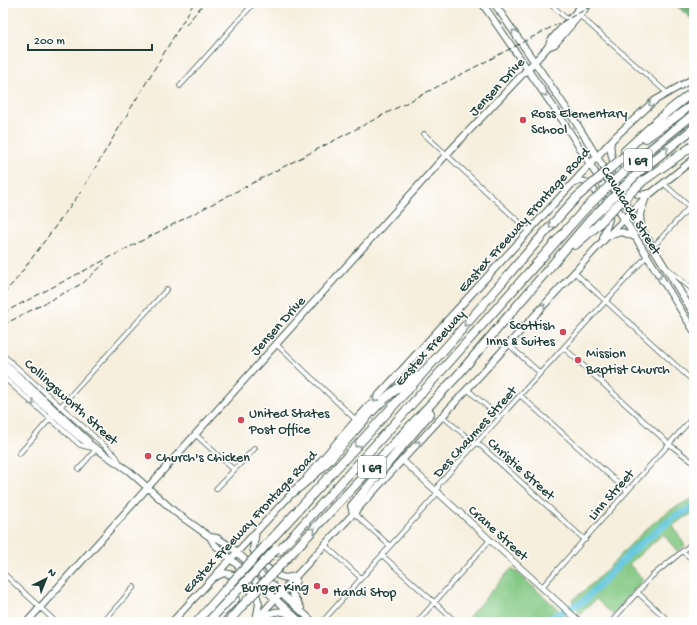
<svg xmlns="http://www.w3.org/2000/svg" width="697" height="625" font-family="'Gochi Hand',sans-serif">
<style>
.green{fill:#81c781;stroke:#50825a}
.forest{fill:#68ac6f;stroke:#447452}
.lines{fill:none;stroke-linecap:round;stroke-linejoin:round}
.river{stroke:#60c5dd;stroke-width:7}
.minor-casing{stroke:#3f584e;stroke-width:5.5}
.tertiary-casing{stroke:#3f584e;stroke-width:7}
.secondary-casing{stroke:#3f584e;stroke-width:8}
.motorway-casing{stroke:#3f584e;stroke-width:10}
.minor{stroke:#fff;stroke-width:4}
.tertiary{stroke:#fff;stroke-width:5.5}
.secondary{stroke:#fff;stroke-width:6}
.motorway{stroke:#fff;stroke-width:8}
.rail{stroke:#1f3d34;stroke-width:1;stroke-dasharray:6 3;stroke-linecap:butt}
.motorway-bridge-casing{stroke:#3f584e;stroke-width:10;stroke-linecap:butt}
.motorway-bridge{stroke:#fff;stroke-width:8}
.oneway{stroke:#8f9e9a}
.poi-dot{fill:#d1495b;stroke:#fff;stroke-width:1.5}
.labels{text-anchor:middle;stroke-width:3;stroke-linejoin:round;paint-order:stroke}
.shield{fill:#fff;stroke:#627771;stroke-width:1}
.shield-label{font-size:13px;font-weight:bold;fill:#1f3d34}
.street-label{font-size:14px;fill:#1f3d34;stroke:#fff}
.poi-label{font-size:14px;fill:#1f3d34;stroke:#fff;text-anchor:start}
</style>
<rect width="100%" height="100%" fill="#fff"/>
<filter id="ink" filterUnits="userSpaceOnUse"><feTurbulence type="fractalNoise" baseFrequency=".025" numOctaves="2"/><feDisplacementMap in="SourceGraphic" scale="8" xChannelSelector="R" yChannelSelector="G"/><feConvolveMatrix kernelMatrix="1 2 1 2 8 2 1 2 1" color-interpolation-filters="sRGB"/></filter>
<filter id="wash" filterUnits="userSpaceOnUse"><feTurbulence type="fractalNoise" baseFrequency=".012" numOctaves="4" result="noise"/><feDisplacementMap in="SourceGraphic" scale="16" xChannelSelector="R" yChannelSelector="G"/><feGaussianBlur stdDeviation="0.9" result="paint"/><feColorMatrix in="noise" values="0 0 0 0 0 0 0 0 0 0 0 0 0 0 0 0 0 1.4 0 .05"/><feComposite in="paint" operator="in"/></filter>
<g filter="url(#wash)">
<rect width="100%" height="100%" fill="#f6efde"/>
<!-- green -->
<path class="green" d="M692,499L694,501V513L683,518L673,526L685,545L677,551L663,534L629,564L643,580L613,615L596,599L580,614L572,600C615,570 641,520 692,499Z
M512,568L568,618L564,622H464Z"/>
<!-- forest -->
<path class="forest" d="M673,3H694V21Z"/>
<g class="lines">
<!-- river -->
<path class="river" d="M543,622L584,601L632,551L674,517L694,507"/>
</g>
</g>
<g filter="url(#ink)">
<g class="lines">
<defs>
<path id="minor" d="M549,3L568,20
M579,15L666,92
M180,86L254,3
M424,134L529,231
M663,183L694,211
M653,247L694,202
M667,268L694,291
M574,272L694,382
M276,344L356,420
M508,344L540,373
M564,348L669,444L694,463
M3,355L116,456L121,465
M3,377L80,445L96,449L79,469
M467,389L499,417
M521,396L627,491
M60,407L167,289
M442,416L473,442L480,445L585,540
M195,434L234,470
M19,454L50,419
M216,489L255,448
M354,513L390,546
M325,545L361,578
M682,551L694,561
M382,555L456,622
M3,573L56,622
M542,587L694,416
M637,592L670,622
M103,622L134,587
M322,622L435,496L439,484L647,256
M417,622L490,540
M611,622L652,576L694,542"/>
<path id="tertiary" d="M402,460L580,622"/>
<path id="secondary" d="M482,3L561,118L694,331
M494,3L575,121L694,314
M548,47L555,44L590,3
M611,142C608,158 624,191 641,195L650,193
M572,184C575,183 579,181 581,181C594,181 605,210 609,219L603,238
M641,226L640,214L645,200
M610,235L622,232L635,237
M3,362L88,441
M3,370L79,437L129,471L175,512L210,537L217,538L230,546L313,622
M307,477L356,420L614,138L654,101L694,78
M256,532L253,549C256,559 272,574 282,577C287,579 292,577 297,575
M210,537L214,544L301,622
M215,577L224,573L233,575L257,597L259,604L256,620
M296,580L292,593L301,608
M260,618C270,613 280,608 290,615
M27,622L446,155L538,58L548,47L551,40L584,3
M172,622L294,491
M254,622L602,242L645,198L694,159"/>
<path id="motorway" d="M646,138L694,104
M625,151L666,113L694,91
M639,172L694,128
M643,181L694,145
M575,245L596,227
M292,493C304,483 318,472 329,460C356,431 382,392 419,376
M354,513L352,506L430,413
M268,543C331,474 394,406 456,336C496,290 535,242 577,197
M278,552L395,423L585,209
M286,559L457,376L591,219
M197,622L225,590
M213,622L235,599
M228,622L242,606"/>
</defs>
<!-- minor casing -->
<use href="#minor" class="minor-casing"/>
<!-- tertiary casing -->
<use href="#tertiary" class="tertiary-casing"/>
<!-- secondary casing -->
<use href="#secondary" class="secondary-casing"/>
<!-- motorway casing -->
<use href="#motorway" class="motorway-casing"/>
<!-- minor -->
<use href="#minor" class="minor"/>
<!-- tertiary -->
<use href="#tertiary" class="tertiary"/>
<!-- secondary -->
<use href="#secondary" class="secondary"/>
<!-- motorway -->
<use href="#motorway" class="motorway"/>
<!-- rail -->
<path class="rail" d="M186,25L204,3
M3,294L15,281L80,193L194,3
M3,313L598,3
M3,325L83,283L105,263"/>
<defs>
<path id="motorway-bridge" d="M577,197L627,154
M585,209L632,164L694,114
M591,219L639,172
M596,227L614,208L643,181
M225,590L268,543
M242,606L286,559
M208,622L276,549"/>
</defs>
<!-- motorway-bridge casing -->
<use href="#motorway-bridge" class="motorway-bridge-casing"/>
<!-- motorway-bridge -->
<use href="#motorway-bridge" class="motorway-bridge"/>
</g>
<!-- one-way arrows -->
<defs><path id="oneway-chevron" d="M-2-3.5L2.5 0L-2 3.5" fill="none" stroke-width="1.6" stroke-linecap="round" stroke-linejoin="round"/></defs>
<g class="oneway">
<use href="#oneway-chevron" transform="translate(514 32) rotate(-125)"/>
<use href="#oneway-chevron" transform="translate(545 94) rotate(56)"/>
<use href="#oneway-chevron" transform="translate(651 104) rotate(142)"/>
<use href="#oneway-chevron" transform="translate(666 149) rotate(-38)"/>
<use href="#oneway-chevron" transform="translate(551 226) rotate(133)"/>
<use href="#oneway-chevron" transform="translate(659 276) rotate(58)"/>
<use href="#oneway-chevron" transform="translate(543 306) rotate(-48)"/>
<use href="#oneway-chevron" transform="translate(466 324) rotate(132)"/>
<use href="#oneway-chevron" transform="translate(375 399) rotate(132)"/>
<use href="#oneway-chevron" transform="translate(32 403) rotate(42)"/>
<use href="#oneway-chevron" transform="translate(418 443) rotate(-48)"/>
<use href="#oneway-chevron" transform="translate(357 445) rotate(132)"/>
<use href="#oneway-chevron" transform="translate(313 530) rotate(-47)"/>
</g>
</g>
<!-- markers -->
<g class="poi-dot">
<circle cx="523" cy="120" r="4"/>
<circle cx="563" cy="332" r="4"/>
<circle cx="578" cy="360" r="4"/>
<circle cx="241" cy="420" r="4"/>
<circle cx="148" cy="456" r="4"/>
<circle cx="317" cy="586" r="4"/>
<circle cx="325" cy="591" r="4"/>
</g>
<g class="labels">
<!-- shield labels -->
<g class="shield">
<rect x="624" y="149" width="28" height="22" rx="3"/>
<rect x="358" y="456" width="28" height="22" rx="3"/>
</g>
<g class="shield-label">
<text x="638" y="165">I 69</text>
<text x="372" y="472">I 69</text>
</g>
<!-- street labels -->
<g class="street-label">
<text transform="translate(496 86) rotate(-47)" y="5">Jensen Drive</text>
<text transform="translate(632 210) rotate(58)" y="5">Cavalcade Street</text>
<text transform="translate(523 219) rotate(-48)" y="5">Eastex Freeway Frontage Road</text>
<text transform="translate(277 325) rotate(-48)" y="5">Jensen Drive</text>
<text transform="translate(429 347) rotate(-48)" y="5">Eastex Freeway</text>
<text transform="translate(72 401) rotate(42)" y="5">Collingsworth Street</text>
<text transform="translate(474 431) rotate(-48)" y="5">Des Chaumes Street</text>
<text transform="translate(522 468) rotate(42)" y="5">Christie Street</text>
<text transform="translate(610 494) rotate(-49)" y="5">Linn Street</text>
<text transform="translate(249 521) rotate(-47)" y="5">Eastex Freeway Frontage Road</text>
<text transform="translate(499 532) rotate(42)" y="5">Crane Street</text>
</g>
<!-- poi labels -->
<g class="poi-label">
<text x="531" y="117">Ross Elementary<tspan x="531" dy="16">School</tspan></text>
<text x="555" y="329" text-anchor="end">Scottish<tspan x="555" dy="16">Inns &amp; Suites</tspan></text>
<text x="586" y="357">Mission<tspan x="586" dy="16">Baptist Church</tspan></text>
<text x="249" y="417">United States<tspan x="249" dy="16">Post Office</tspan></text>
<text x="156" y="461">Church's Chicken</text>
<text x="309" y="591" text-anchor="end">Burger King</text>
<text x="333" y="596">Handi Stop</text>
</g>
</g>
<!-- margin -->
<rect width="697" height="625" fill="none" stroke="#fff" stroke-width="16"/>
<!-- north arrow -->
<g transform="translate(46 579) rotate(43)" stroke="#ffffff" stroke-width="3" paint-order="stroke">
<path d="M0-3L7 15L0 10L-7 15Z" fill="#1f3d34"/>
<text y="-6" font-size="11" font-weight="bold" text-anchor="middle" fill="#1f3d34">N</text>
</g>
<!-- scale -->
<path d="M28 44v6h124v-6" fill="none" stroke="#1f3d34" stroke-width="2"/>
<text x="34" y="44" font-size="12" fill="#1f3d34" stroke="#ffffff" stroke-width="3" paint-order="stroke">200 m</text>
</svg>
